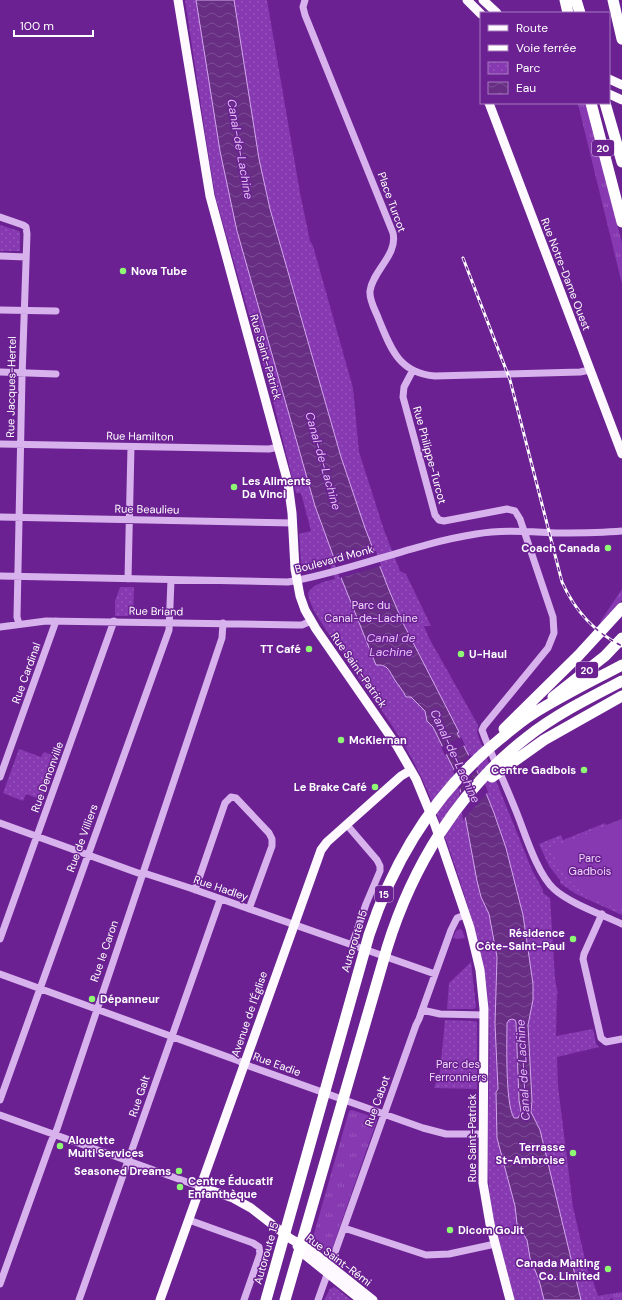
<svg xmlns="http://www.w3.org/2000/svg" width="622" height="1300" font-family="'DM Sans',sans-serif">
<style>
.grass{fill:url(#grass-tufts)}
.park{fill:url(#park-dots)}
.pitch{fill:#8639b0}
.water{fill:url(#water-waves);stroke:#d4a6ee;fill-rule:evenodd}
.pier{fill:#6b2192}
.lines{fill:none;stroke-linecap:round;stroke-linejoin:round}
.minor{stroke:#d8b2ed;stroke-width:7}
.major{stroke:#fdf9ff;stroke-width:9}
.highway{stroke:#fff;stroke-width:11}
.rail-casing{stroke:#fff;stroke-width:3}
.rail{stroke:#6b2192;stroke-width:1.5;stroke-dasharray:4.5;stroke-linecap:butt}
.poi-dot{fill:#8efa74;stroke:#6b2192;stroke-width:1.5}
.labels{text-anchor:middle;stroke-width:3;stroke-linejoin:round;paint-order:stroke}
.shield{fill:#6b2192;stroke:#d3bcde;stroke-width:1}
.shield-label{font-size:10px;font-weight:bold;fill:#fff}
.street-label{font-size:11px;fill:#fff;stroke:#6b2192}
.poi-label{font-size:11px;font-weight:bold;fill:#fff;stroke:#6b2192;text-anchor:start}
.park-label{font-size:11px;fill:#edd8f9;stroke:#6b2192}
.water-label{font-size:12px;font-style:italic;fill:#e1bef4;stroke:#6b2192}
</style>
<defs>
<pattern id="grass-tufts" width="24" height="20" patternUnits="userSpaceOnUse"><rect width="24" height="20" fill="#8639b0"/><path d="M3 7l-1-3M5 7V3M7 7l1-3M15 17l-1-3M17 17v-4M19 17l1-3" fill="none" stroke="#9857bc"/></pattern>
<pattern id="park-dots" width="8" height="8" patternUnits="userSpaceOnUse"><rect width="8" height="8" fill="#8639b0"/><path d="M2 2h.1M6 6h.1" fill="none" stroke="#9857bc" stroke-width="1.8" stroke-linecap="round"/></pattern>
<pattern id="water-waves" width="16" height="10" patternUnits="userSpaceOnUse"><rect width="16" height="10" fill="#672e83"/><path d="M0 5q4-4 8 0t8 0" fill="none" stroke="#7e4d96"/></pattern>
</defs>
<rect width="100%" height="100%" fill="#6b2192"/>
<!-- grass -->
<path class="grass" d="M576,103H586L622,243V284L578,104Z
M622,589V600L602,624L600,622Z
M460,929L462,930L465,938L457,939L453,938L456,931Z
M352,1110L376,1118L377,1120L331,1252C323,1255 317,1249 311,1244L349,1111Z
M622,1292V1300H613L612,1298L610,1299L609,1294Z"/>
<!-- park -->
<path class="park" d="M185,0H267L300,193L310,241L313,246L353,388L359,452L384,530L400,571L406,574L431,626H424L429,638L478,725L477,732L478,736L532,870L543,890V893L550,898L555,979L558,994H557L556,1036L593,1029L596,1044L599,1047L557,1057L558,1086L573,1207L590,1281H593L598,1296L609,1294L610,1300H514C504,1263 492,1226 489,1188C484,1122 494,1055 487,990C482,949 469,909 456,869C443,831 431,793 411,757C396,729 376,703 358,677L359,676L354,669L356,668L352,665C340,648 309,611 308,593C314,583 324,582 335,579L330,564L309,569L301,563L299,534L311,531L301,493H296L269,385L216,199L210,165Z
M0,225L19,231L20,233V251H0Z
M120,587H134L133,616H115V601Z
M19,749L41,757L44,752L57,757L42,800L26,794L23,801L3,793Z
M622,819V915L576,894L560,883V880L549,866L539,844L561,835L563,840L605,823L606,825Z
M471,962L476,1007L474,1009H447L449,983Z
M445,1020L474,1021L477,1022V1089L434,1088L440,1072Z
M334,1287L336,1288L351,1300H324L330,1289Z"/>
<!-- pitch -->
<path class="pitch" d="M622,820V909C588,903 561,881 551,848Z"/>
<!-- water -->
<path class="water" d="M196,0H234L259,159L270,209L341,457L365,528L389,590L403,623L459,732L457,733L478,773L494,813L506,848L523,915L533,984V1000L528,1025L532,1101L531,1112L540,1130L581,1300H544L539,1280L530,1258L527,1240L517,1224L515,1206L497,1138L496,1092L498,1089L495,1024L497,957L489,914L481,897L477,881L458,778L433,727L427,721L425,711L411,697H406C403,690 397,684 393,677C389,670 387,664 376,665L342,580L315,506L237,231L220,151ZM512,1019L515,1020L516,1023L519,1100L521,1112L518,1118H514C505,1104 507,1042 507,1023L509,1020Z"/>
<!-- pier -->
<path class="pier" d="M376,551L381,566L340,578L334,562Z
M461,737L465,745L445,755L441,747Z
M470,754L478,769L459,790L453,771Z
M480,772L488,792L463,820L459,794Z"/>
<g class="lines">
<!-- minor -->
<path class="minor" d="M305,0L303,7L305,15L393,233C398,255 373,270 370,291C369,301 376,311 379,320C391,349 399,373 435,376L580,372L590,370
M0,217L23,225L26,227L27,234L22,377L17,617L19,624
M0,256L26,257
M0,310L56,311
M413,370L404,387L403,397L435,515L439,520L444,521L507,509L515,511L520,519L553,617L554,633L548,648L484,726L482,730L485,738C495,762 506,786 516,811C525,833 537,874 554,889C569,903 603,915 622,924
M0,372L56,374
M0,444L269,449L279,447
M0,517L293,523
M0,576L288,582C352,571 412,544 476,534C504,529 531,532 558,533C580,533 601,533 622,531
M128,579L131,447
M0,627L46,621L297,625H302L311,621
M0,777L56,621
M0,823L138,873L147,874L190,888L435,974
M347,825L377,860L380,866V871L366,904L352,945
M195,890L225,803L231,797L236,798L269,833L272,839V846L249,909
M602,914L584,954L583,959L601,1038L606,1042L622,1039
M0,939L114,621
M0,974L239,1061L249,1066L423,1128L446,1134H483
M422,1010L440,1014L484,1015
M0,1100L169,630L171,580
M0,1115L201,1187
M189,1220L253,1243L259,1247L260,1254L244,1300
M344,1228L426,1255L449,1254L495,1244
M0,1284L51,1142L57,1129L222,638L223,623
M79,1300L220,900
M318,1300L416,1025L419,1019L451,930L457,918L465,915"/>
<!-- major -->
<path class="major" d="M178,0L210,196L288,483L292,513L295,569L300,596L305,610L316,629L397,746L416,779L435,825L470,928L480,970L484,1009L483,1183L490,1224L510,1300
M467,0L481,14
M483,0L497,13
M609,79L622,85
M609,94L622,100
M489,103L622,454
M201,1187L233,1198L251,1208L291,1239L309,1249L373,1300
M297,1246L305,1255L361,1300
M160,1300L321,850L327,842L401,776L411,770"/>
<!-- highway -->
<path class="highway" d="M565,0L568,13
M576,0L580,13
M613,0L622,39
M591,103L622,222
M605,103L622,162
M553,697L605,656L622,638
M504,729L579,655L622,608
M492,777L544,740L622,696
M266,1300L369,935C394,859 437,790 500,739C510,731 520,722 531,715C561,696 592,681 622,665
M285,1300L387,948C412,867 458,791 526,738C555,715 589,698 622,681"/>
<defs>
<path id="rail" d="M463,258L510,380L562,582C575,611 594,632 622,646"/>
</defs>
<!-- rail casing -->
<use href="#rail" class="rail-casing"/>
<!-- rail -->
<use href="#rail" class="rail"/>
</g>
<!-- markers -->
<g class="poi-dot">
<circle cx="123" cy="271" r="4"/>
<circle cx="234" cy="487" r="4"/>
<circle cx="608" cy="548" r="4"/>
<circle cx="309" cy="649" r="4"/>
<circle cx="461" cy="654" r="4"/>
<circle cx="341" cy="740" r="4"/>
<circle cx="584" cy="770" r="4"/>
<circle cx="375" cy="787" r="4"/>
<circle cx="573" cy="939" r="4"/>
<circle cx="92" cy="999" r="4"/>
<circle cx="60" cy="1146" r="4"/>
<circle cx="573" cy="1153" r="4"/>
<circle cx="179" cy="1171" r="4"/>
<circle cx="180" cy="1187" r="4"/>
<circle cx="450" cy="1230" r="4"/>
<circle cx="608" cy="1269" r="4"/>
</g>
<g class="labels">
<!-- shield labels -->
<g class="shield">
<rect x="592" y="140" width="22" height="16" rx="3"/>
<rect x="576" y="662" width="22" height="16" rx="3"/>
<rect x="375" y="886" width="18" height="16" rx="3"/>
</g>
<g class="shield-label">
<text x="603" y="152">20</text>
<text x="587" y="674">20</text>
<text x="384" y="898">15</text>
</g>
<!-- street labels -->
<g class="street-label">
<text transform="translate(392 202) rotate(70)" y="4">Place Turcot</text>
<text transform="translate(566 274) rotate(69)" y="4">Rue Notre-Dame Ouest</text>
<text transform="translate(266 357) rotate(74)" y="4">Rue Saint-Patrick</text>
<text transform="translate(11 387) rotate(-89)" y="4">Rue Jacques-Hertel</text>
<text transform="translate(140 436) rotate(1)" y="4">Rue Hamilton</text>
<text transform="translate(430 455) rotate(75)" y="4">Rue Philippe-Turcot</text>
<text transform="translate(147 509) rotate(1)" y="4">Rue Beaulieu</text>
<text transform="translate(334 559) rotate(-15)" y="4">Boulevard Monk</text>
<text transform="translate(156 611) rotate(1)" y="4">Rue Briand</text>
<text transform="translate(359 670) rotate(55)" y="4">Rue Saint-Patrick</text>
<text transform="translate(26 673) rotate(-70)" y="4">Rue Cardinal</text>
<text transform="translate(47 777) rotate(-70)" y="4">Rue Denonville</text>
<text transform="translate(82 838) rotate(-70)" y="4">Rue de Villiers</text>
<text transform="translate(221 888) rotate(19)" y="4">Rue Hadley</text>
<text transform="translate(354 941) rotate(-73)" y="4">Autoroute 15</text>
<text transform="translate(104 951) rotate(-71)" y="4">Rue le Caron</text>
<text transform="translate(249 1014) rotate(-71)" y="4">Avenue de l'Église</text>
<text transform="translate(277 1064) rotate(20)" y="4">Rue Eadie</text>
<text transform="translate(139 1096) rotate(-71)" y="4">Rue Galt</text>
<text transform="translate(377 1101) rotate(-70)" y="4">Rue Cabot</text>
<text transform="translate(472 1138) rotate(-90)" y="4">Rue Saint-Patrick</text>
<text transform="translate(266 1253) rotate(-74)" y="4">Autoroute 15</text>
<text transform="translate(339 1260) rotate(37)" y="4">Rue Saint-Rémi</text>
</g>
<!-- poi labels -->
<g class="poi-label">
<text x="131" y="275">Nova Tube</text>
<text x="242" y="485">Les Aliments<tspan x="242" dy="13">Da Vinci</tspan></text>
<text x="600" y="552" text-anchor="end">Coach Canada</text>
<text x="301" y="653" text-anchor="end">TT Café</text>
<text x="469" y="658">U-Haul</text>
<text x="349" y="744">McKiernan</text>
<text x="576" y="774" text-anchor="end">Centre Gadbois</text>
<text x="367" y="791" text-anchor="end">Le Brake Café</text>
<text x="565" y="937" text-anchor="end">Résidence<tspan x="565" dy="13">Côte-Saint-Paul</tspan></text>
<text x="100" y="1003">Dépanneur</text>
<text x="68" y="1144">Alouette<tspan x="68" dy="13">Multi Services</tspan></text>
<text x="565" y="1151" text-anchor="end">Terrasse<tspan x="565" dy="13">St-Ambroise</tspan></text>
<text x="171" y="1175" text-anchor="end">Seasoned Dreams</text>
<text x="188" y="1185">Centre Éducatif<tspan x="188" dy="13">Enfanthèque</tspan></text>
<text x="458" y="1234">Dicom GoJit</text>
<text x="600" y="1267" text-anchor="end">Canada Malting<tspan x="600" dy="13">Co. Limited</tspan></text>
</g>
<!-- park labels -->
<g class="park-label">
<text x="371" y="609">Parc du<tspan x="371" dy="13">Canal-de-Lachine</tspan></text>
<text x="590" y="862">Parc<tspan x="590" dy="13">Gadbois</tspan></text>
<text x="458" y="1068">Parc des<tspan x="458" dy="13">Ferronniers</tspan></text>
</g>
<!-- water labels -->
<g class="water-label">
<text transform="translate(240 149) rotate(80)" y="4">Canal-de-Lachine</text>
<text transform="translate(323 461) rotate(74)" y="4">Canal-de-Lachine</text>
<text x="391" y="642">Canal de<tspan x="391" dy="14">Lachine</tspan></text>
<text transform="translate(455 756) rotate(65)" y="4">Canal-de-Lachine</text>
<text transform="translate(523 1070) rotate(-93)" y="4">Canal-de-Lachine</text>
</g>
</g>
<!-- legend -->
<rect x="480" y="12" width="130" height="92" fill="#6b2192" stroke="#a67abe"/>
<rect x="488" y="25" width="20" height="6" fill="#fdf9ff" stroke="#a67abe"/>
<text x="516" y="32" font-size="12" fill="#ffffff">Route</text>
<rect x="488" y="45" width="20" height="6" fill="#ffffff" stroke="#a67abe"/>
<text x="516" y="52" font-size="12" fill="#ffffff">Voie ferrée</text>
<rect x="488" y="62" width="20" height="12" fill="url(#park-dots)" stroke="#a67abe"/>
<text x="516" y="72" font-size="12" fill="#ffffff">Parc</text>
<rect x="488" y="82" width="20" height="12" fill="url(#water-waves)" stroke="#a67abe"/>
<text x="516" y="92" font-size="12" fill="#ffffff">Eau</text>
<!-- scale -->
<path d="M14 30v6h79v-6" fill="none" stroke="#ffffff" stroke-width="2"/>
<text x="20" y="30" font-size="12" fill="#ffffff" stroke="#6b2192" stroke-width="3" paint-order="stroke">100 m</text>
</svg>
